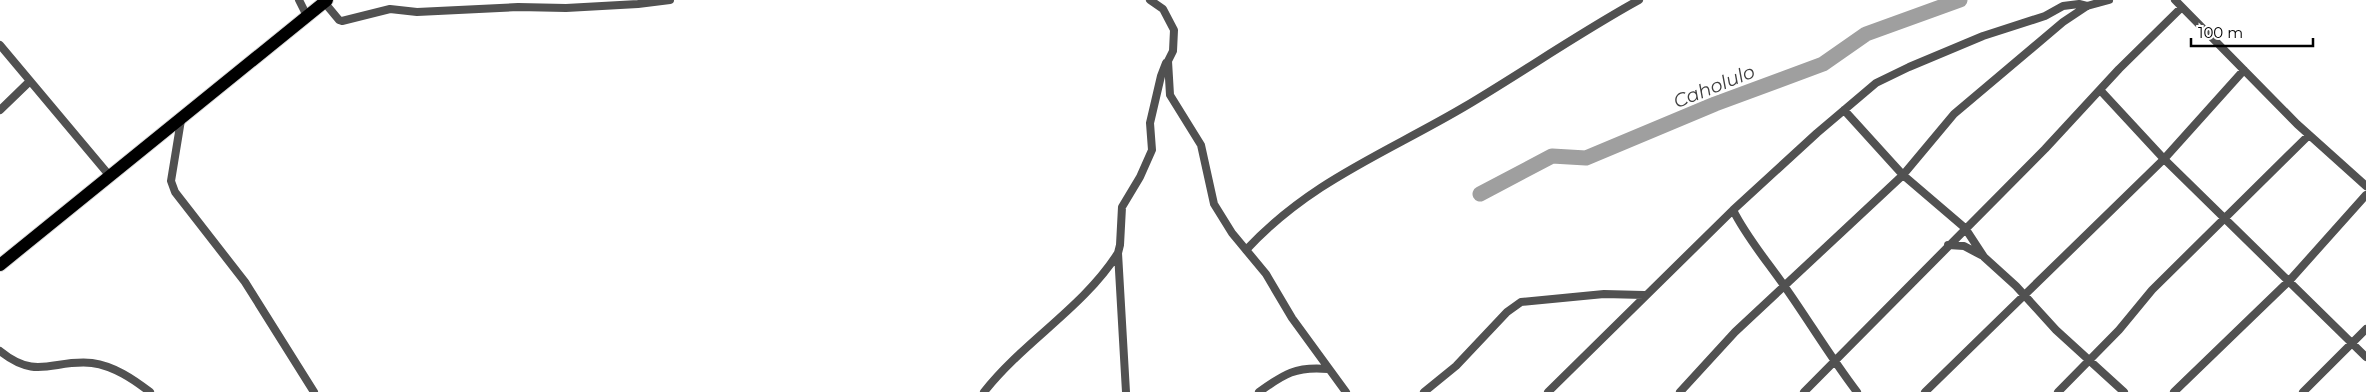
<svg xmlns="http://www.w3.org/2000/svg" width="2366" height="392" font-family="Montserrat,sans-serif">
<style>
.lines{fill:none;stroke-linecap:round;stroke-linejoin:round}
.river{stroke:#9f9f9f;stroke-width:15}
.primary-casing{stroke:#dbdbdb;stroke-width:14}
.minor{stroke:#515151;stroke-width:8}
.primary{stroke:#000;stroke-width:12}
.labels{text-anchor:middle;stroke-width:4.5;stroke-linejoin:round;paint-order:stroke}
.water-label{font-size:19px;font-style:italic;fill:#404040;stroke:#fff}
</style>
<rect width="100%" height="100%" fill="#fff"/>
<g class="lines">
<!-- river -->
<path class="river" d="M1480,194L1552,156L1586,158L1715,104L1823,64L1866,34L1960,0"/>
<defs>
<path id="primary" d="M0,265L327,0"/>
</defs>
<!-- primary casing -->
<use href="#primary" class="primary-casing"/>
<!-- minor -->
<path class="minor" d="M299,0L307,16
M1150,0L1163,9L1174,30L1173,51L1168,61L1170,95L1201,145L1214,204L1232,233L1266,274L1292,318L1346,392
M2175,0L2297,124L2366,186
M324,2L339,20L342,21L390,9L417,12L518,7L566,8L638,4L670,0
M0,45L109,175
M2101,91L2164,159L2366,357
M0,110L29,82
M1844,110L1903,175L1965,228L1984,257L2016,286L2056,330L2124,392
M181,120L171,181L175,192L245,282L314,392
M1733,210C1747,238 1767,261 1785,287C1809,321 1831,358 1857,392
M1948,245L1964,246L1981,255
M1246,250C1310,181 1386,153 1464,107C1523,72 1579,33 1639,0
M1118,253L1126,392
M0,351C37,381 53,359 92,363C114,366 133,379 150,392
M984,392C1024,341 1083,308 1118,253L1120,245L1122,207L1140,177L1152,150L1150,123L1161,76L1166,63
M1259,392C1284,374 1296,366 1328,369
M1424,392L1456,366L1507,312L1521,302L1604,294L1644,295
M1548,392L1733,210L1817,133L1876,83L1909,67L1983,36L2045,16L2063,6L2079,4L2087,6
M1680,392L1735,332L1903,175L1954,114L2063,22L2087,6L2109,0
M1804,392L2045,149L2119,69L2181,8
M1925,392L2164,159L2244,70
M2058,392L2119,330L2152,290L2309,135
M2174,392L2290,280L2366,195
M2303,392L2366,329"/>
<!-- primary -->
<use href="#primary" class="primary"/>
</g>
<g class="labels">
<!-- water labels -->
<g class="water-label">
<text transform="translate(1714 86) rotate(-22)" y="7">Caholulo</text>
</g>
</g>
<!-- scale -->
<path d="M2191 38v8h122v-8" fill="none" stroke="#000000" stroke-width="2.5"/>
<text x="2198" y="38" font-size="15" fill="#000000" stroke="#ffffff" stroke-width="4" paint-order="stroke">100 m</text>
</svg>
